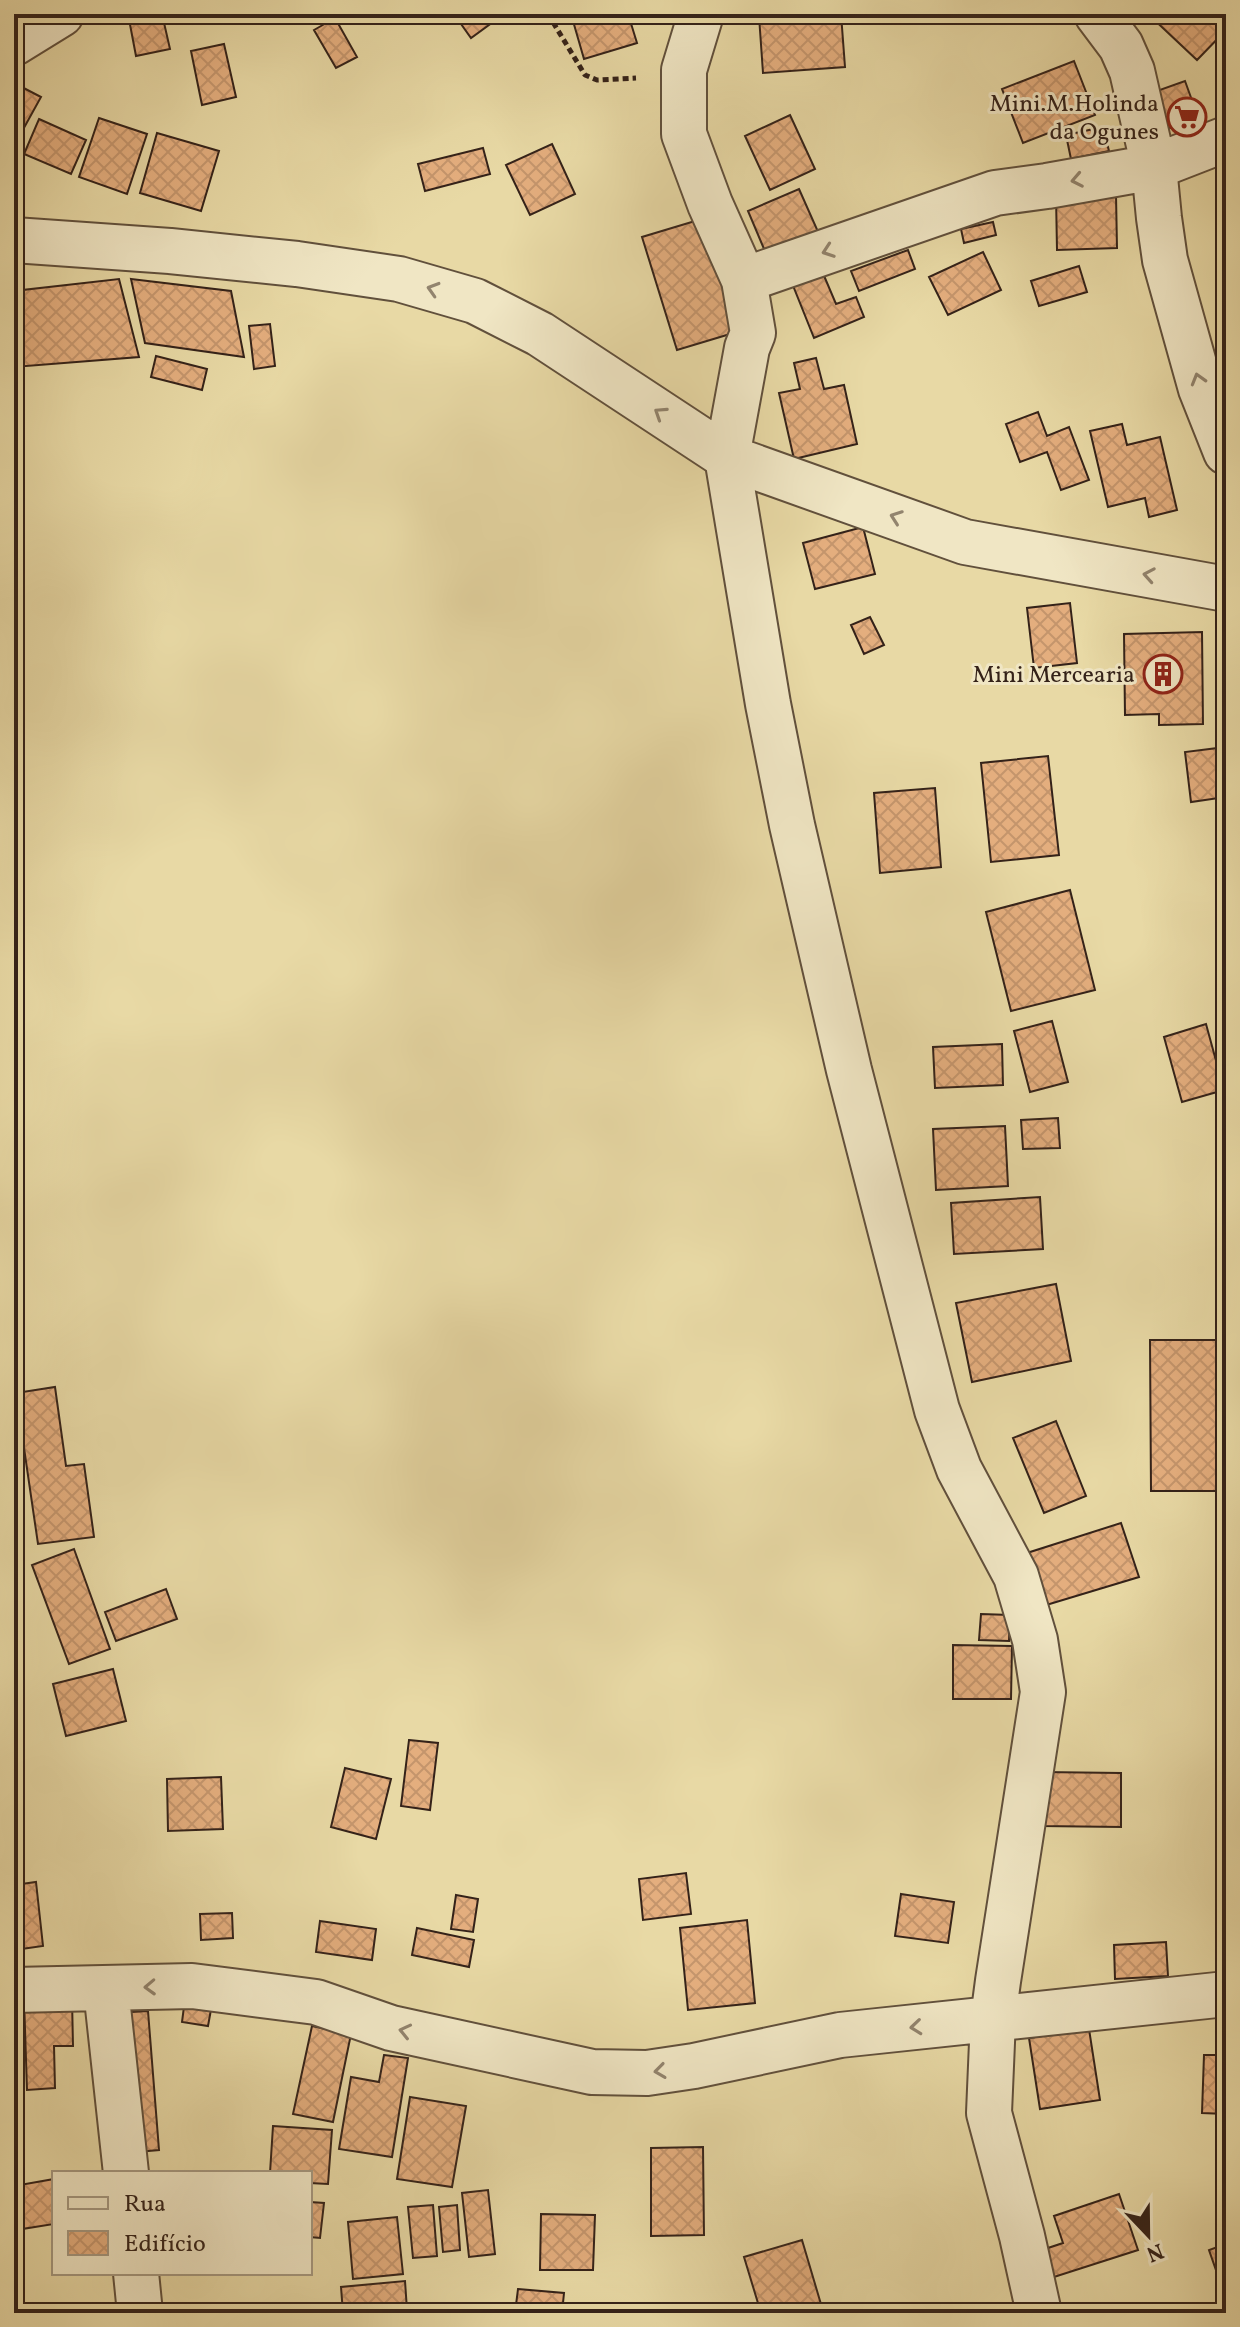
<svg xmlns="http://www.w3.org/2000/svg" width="1240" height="2327" font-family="Vollkorn,serif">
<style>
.building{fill:url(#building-cross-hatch);stroke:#342219;stroke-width:2}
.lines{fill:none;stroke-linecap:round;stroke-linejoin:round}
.minor-casing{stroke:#61503c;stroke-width:48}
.path{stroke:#342219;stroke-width:5;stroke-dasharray:6 4;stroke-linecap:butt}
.minor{stroke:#f0e6c4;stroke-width:44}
.oneway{stroke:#92846e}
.labels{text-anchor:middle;stroke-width:6;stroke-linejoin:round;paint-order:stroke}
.poi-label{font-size:24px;fill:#342219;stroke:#f0e6c4;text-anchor:end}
</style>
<defs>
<pattern id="building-cross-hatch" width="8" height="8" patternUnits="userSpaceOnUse" patternTransform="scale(2)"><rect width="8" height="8" fill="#e4ae7e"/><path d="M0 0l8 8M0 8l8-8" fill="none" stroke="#c4956c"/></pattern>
</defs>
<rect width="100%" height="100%" fill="#e8d9a5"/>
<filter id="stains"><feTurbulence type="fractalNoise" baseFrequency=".0025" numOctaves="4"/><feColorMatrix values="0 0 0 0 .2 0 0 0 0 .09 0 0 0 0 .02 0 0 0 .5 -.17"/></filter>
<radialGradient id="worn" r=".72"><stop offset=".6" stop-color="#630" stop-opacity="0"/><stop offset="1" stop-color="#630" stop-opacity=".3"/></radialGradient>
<!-- building -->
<path class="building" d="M128,14H162L170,49L136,56Z
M454,14H504L471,38Z
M571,14H638L629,17L637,43L584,59Z
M788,14H841L845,67L763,73L759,16Z
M1148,14H1226V30L1197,60Z
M335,18L357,57L336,68L314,30Z
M224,44L236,97L202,105L191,51Z
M1074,61L1095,115L1023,143L1002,89Z
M1185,81L1198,117L1170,128L1154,92Z
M14,83L41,97L20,135L14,131Z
M790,115L815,169L770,190L745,136Z
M99,118L147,134L127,194L79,177Z
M39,119L86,140L71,174L24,154Z
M1103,127L1109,151L1071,159L1066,135Z
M157,133L219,151L201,211L140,193Z
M552,144L575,194L530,215L506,165Z
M483,148L490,174L425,191L418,164Z
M799,189L819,234L767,256L748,211Z
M1116,195L1117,248L1057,250L1056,196Z
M705,218L740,331L677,350L642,237Z
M993,222L996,235L964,243L961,229Z
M908,250L915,269L859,291L851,271Z
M983,252L1001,290L948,315L929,277Z
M1079,266L1087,292L1039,306L1031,281Z
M822,271L836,304L856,297L864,317L814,338L792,283Z
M119,279L139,357L14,367V291Z
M131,279L231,291L244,357L145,343Z
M270,324L275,366L254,369L249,326Z
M156,356L207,369L202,390L151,377Z
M816,358L824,389L844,385L857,444L794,459L779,393L800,389L794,363Z
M1038,412L1047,436L1069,427L1089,480L1061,490L1047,452L1020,462L1006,424Z
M1122,424L1127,445L1160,437L1177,510L1149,517L1145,498L1108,507L1090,431Z
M863,527L875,574L815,589L803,543Z
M1070,603L1077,663L1034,668L1027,608Z
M870,617L884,645L864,654L851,625Z
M1202,632L1203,724L1159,725V714L1125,715L1124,634Z
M1226,747V797L1191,802L1185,752Z
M1048,756L1059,855L991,862L981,763Z
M935,788L941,867L880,873L874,793Z
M1070,890L1095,990L1011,1011L986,912Z
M1222,917H1226V978H1223Z
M1052,1021L1068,1082L1030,1092L1014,1031Z
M1206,1024L1224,1090L1182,1102L1164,1037Z
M1002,1044L1003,1085L935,1088L933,1047Z
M14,1077H19L22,1111L14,1112Z
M1058,1118L1060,1148L1023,1149L1021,1120Z
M1005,1126L1008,1186L936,1190L933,1129Z
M1040,1197L1043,1249L954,1254L951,1203Z
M1056,1284L1071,1361L972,1382L956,1303Z
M1150,1340H1226V1491H1151Z
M55,1387L66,1466L84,1464L94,1537L38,1544L16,1393Z
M1056,1421L1086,1496L1044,1513L1013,1438Z
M1121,1523L1139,1577L1043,1606L1027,1553Z
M74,1549L110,1649L69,1664L32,1565Z
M166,1589L177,1619L116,1641L105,1612Z
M981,1614L1010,1615L1009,1641L979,1640Z
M953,1645L1012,1646L1011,1699H953Z
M113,1669L126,1721L66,1736L53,1684Z
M409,1740L438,1743L430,1810L401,1806Z
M345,1768L391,1779L376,1839L331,1827Z
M1042,1772L1121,1773V1827L1041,1826Z
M221,1777L223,1829L168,1831L167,1779Z
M686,1873L691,1914L643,1920L639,1879Z
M36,1882L43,1946L14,1950V1885Z
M901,1894L954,1902L948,1943L895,1936Z
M456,1895L478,1899L473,1932L451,1929Z
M232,1913L233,1938L201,1940L200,1914Z
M747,1920L755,2003L688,2010L680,1928Z
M320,1921L376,1929L372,1960L316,1952Z
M417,1928L474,1940L469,1967L412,1955Z
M1166,1942L1168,1976L1115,1979L1114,1945Z
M24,1999H72L73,2046H54L55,2088L27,2090Z
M185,1999L212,2004L208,2026L182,2022Z
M16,2005V2050H14V2006Z
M148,2011L159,2150L126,2153L115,2013Z
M312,2026L351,2034L333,2122L293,2114Z
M1089,2029L1100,2100L1040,2109L1029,2038Z
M1225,2043L1226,2114L1202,2113L1204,2055H1224Z
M14,2054L19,2093H14Z
M384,2055L408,2058L392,2157L339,2149L351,2077L379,2082Z
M410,2097L466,2106L452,2187L397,2179Z
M273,2126L332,2130L328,2184L310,2183V2173H270Z
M703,2147L704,2235L651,2236V2148Z
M54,2179V2224L22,2229L14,2186Z
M488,2190L495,2254L469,2257L462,2193Z
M1119,2194L1138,2250L1054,2277L1045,2249L1063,2243L1054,2216Z
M310,2202L324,2203L320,2238L310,2237Z
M433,2205L437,2256L413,2258L408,2207Z
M457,2205L460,2250L443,2252L439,2207Z
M541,2214L595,2215L593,2270H540Z
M397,2217L403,2274L353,2279L348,2222Z
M802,2240L823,2311L816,2313H761L744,2257Z
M1226,2244V2270L1217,2273L1209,2250Z
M1226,2279V2303L1218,2282Z
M405,2281L407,2310L343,2313L341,2287Z
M518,2289L564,2293L562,2313H515Z"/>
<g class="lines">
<defs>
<path id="minor" d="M701,14L684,70V134L710,204L744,280L753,333L747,348L727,457L768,704L792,825L849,1070L937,1410L959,1469L1016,1576L1035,1640L1043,1692L998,1981L993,2019L989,2113L1022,2236L1039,2313
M1097,14L1121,46L1132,71L1154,167L1159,218L1165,260L1201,389L1226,452
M14,43L61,14
M14,240L170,251L297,264L399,279L475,301L540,334L727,457L965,542L1226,589
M744,280L995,193L1047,186L1154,167L1226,139
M106,1989L126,2173
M14,1990L192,1986L316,2002L391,2028L592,2072L647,2073L694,2066L840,2035L1226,1994
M136,2273L140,2313"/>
</defs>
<!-- minor casing -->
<use href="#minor" class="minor-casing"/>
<!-- path -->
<path class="path" d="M548,14L585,75L597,80L636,78"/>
<!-- minor -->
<use href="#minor" class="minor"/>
</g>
<!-- one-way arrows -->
<defs><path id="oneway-chevron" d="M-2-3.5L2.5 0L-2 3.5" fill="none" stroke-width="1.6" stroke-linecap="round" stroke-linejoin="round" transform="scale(2)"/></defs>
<g class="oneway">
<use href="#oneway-chevron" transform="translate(1077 180) rotate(169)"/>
<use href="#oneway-chevron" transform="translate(828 251) rotate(161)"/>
<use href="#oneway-chevron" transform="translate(433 289) rotate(-163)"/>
<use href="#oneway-chevron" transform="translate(1198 379) rotate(-106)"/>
<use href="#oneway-chevron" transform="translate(660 413) rotate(-147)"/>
<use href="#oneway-chevron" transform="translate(896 517) rotate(-160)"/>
<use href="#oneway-chevron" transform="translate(1149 575) rotate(-170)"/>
<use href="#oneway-chevron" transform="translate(150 1987) rotate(178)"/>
<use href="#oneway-chevron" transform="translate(916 2027) rotate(174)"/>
<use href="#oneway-chevron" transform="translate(405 2031) rotate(-167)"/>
<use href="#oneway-chevron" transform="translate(660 2071) rotate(172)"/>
</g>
<!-- icons -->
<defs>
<symbol id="supermarket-ring" viewBox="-11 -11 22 22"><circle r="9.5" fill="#f0e6c4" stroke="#8f2418" stroke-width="1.5"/><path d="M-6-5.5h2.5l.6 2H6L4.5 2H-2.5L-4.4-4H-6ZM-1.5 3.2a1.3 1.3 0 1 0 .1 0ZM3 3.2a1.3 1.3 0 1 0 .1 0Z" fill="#8f2418"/></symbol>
<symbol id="building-ring" viewBox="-11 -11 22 22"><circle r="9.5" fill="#f0e6c4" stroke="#8f2418" stroke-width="1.5"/><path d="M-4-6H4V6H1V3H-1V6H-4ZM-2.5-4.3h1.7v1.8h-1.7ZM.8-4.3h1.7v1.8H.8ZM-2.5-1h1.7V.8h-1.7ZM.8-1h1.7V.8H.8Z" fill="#8f2418"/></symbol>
</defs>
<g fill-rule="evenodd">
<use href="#supermarket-ring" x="1165" y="95" width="44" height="44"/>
<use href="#building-ring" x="1141" y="652" width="44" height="44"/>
</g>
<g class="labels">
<!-- poi labels -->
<g class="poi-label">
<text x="1159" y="111">Mini.M.Holinda<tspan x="1159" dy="28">da Ogunes</tspan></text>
<text x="1135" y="682">Mini Mercearia</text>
</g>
</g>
<!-- margin -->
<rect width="1240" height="2327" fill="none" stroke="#e8d9a5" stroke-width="48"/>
<rect x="16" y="16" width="1208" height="2295" fill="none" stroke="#342219" stroke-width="4"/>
<rect x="24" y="24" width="1192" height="2279" fill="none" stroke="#342219" stroke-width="2"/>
<!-- legend -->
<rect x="52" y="2171" width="260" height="104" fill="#f0e6c4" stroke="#a59880" stroke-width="2"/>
<rect x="68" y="2197" width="40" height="12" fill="#f0e6c4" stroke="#a59880" stroke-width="2"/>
<text x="124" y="2211" font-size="24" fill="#342219">Rua</text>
<rect x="68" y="2231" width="40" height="24" fill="url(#building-cross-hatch)" stroke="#a59880" stroke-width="2"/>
<text x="124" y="2251" font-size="24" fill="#342219">Edifício</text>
<!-- north arrow -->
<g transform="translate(1148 2235) rotate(158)" stroke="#f0e6c4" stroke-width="6" paint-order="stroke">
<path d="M0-6L14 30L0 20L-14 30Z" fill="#342219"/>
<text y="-12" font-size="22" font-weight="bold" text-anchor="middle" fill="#342219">N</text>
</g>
<rect width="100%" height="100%" filter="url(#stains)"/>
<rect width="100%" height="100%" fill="url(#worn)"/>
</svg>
